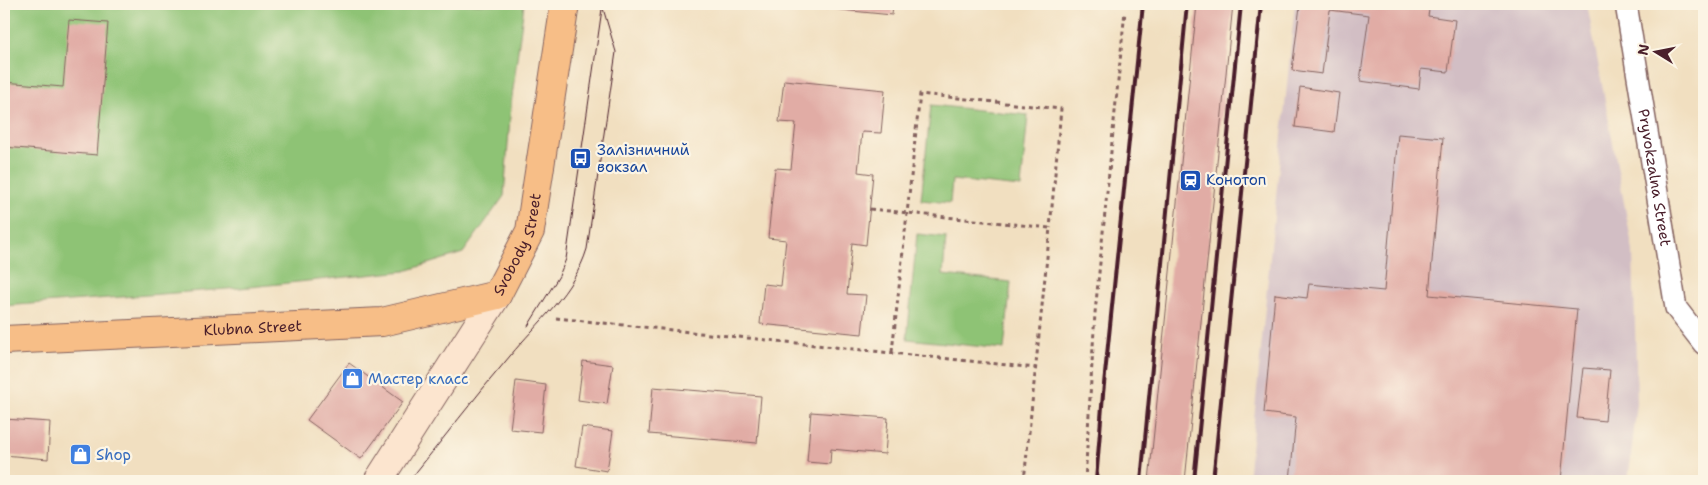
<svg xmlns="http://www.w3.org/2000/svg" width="1708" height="485" font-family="'Shantell Sans',sans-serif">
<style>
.industrial{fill:#d2bec4}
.green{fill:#8ec375;stroke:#6c7150}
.building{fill:#e1aca5}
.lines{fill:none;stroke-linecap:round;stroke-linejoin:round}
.street-casing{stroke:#84625f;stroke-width:24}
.secondary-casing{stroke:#84625f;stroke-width:30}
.primary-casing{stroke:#84625f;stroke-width:30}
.path{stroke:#84625f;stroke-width:3;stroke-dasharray:4 4;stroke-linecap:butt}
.street{stroke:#fff;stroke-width:21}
.secondary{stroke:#fce5cf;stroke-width:28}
.primary{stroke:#f7be87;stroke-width:28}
.tram{stroke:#4a1f2b;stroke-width:1}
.rail{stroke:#4a1f2b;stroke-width:4}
.labels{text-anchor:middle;stroke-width:4.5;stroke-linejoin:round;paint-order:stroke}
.transit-label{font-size:15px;fill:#164399;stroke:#fcf5e5;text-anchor:start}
.street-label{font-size:15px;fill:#4a1f2b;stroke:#fcf5e5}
.shop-label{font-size:15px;fill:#366cbe;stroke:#fcf5e5;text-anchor:start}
</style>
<rect width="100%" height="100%" fill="#fcf5e5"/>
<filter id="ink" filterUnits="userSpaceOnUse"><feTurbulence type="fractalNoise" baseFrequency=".02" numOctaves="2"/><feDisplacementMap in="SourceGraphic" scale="10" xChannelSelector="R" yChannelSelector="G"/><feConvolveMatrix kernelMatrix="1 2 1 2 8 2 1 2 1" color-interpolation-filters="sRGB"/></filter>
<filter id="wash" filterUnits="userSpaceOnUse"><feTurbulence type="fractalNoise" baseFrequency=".0096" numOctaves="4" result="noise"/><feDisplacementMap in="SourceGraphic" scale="20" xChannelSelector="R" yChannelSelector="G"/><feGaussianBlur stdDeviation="1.12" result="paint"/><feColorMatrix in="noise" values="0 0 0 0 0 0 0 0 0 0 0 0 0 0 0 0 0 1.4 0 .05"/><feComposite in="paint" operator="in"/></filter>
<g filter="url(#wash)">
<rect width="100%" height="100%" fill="#f1dfc0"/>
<!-- industrial -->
<path class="industrial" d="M1295,4H1587L1633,251L1637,403L1628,481H1248Z"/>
<!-- green -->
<path class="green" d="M4,4H524L511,105L504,196L463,253L405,271L240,288L4,306Z
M931,105L1028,115L1021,187L952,180L950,203L921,200Z
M917,234L946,237L943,275L1011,282L1004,349L907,339Z"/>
<g id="blocks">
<!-- building -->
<path class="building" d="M812,4H893L892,15L812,7Z
M1197,4H1233L1185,481H1149Z
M1298,4H1430L1428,16L1455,20L1448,72L1421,69L1419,89L1360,81L1369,15L1330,10L1322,74L1292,70L1300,6Z
M69,20L108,23L97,155L4,147V82L63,87Z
M784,80L885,90L881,133L862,132L858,172L873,174L866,245L852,243L847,294L866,295L862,334L760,324L764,284L781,286L786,240L768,238L775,168L791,169L796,123L779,122Z
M1300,87L1339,93L1334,132L1295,127Z
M1398,134L1443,138L1429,295L1577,309L1561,481H1290L1296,417L1264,413L1275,294L1307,298L1309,284L1384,291Z
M583,361L613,365L607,404L578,400Z
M349,363L403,402L361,459L307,420Z
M1583,368L1610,370L1605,421L1577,418Z
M516,381L546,385L541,432L510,429Z
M653,387L761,396L757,443L649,434Z
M811,412L888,418L885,454L831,449L830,464L807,462Z
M4,419L50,422L48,459L4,455Z
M582,427L613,431L607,471L576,466Z"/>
</g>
</g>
<g filter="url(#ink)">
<use href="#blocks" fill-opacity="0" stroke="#84625f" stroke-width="1"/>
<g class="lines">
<defs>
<g id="street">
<path id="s1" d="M1626,4L1676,308L1704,344"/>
</g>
<path id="secondary" d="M378,481L497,295"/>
<g id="primary">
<path id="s2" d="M4,340L382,322L497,295L530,231L565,4"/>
</g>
</defs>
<!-- street casing -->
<use href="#street" class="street-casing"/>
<!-- secondary casing -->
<use href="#secondary" class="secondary-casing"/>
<!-- primary casing -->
<use href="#primary" class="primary-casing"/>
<!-- path -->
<path class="path" d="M1285,8V4
M870,209L1050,228L1024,481
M556,318L1036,368
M892,352L920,94L1061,109L1050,228
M1085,481L1095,313L1125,11"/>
<!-- street -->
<use href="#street" class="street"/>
<!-- secondary -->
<use href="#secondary" class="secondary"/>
<!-- primary -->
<use href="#primary" class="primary"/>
<!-- tram -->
<path class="tram" d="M528,326L559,276L566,259L602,9
M409,481C443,439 475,397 510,356C538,322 574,292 587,249L616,52L602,5"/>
<!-- rail -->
<path class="rail" d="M1096,481L1103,394L1143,4
M1141,481L1187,4
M1194,481L1241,4
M1213,481L1261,4"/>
</g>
</g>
<!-- icons -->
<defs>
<symbol id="bus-square" viewBox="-11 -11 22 22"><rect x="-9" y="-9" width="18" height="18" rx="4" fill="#1a4fb4" stroke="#fcf5e5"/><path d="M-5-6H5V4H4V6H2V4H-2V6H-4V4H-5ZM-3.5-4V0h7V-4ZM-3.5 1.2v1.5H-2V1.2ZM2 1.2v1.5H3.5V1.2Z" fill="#fff"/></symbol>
<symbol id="station-square" viewBox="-11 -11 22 22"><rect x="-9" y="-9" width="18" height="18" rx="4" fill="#1a4fb4" stroke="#fcf5e5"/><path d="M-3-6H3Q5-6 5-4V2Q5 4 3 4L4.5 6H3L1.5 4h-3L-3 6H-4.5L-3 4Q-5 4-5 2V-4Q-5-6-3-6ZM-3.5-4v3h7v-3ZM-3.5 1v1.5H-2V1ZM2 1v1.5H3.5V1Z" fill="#fff"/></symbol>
<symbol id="shop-square" viewBox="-11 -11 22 22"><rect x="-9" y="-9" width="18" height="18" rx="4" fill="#3f7fe0" stroke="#fcf5e5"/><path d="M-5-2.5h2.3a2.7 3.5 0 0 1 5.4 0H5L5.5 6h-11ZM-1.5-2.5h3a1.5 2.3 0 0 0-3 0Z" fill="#fff"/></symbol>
</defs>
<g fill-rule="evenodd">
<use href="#bus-square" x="568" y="146" width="25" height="25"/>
<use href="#station-square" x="1178" y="168" width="25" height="25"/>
<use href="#shop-square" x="340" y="366" width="25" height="25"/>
<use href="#shop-square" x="68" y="442" width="25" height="25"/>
</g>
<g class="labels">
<!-- transit labels -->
<g class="transit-label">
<text x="597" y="155">Залізничний<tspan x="597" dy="17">вокзал</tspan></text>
<text x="1206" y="185">Конотоп</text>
</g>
<!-- street labels -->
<g class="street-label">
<text dy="5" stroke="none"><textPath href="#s1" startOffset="176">Pryvokzalna Street</textPath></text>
<text dy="5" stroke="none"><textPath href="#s2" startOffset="552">Svobody Street</textPath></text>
<text dy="5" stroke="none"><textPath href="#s2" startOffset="249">Klubna Street</textPath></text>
</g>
<!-- shop labels -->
<g class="shop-label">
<text x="368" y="384">Мастер класс</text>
<text x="96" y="460">Shop</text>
</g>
</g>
<!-- margin -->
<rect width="1708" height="485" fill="none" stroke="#fcf5e5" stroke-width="20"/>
<!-- north arrow -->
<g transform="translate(1656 52) rotate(280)" stroke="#fcf5e5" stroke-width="4" paint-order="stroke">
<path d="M0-4L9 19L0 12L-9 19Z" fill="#4a1f2b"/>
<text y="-8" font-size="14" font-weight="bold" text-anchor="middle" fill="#4a1f2b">N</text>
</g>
</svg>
